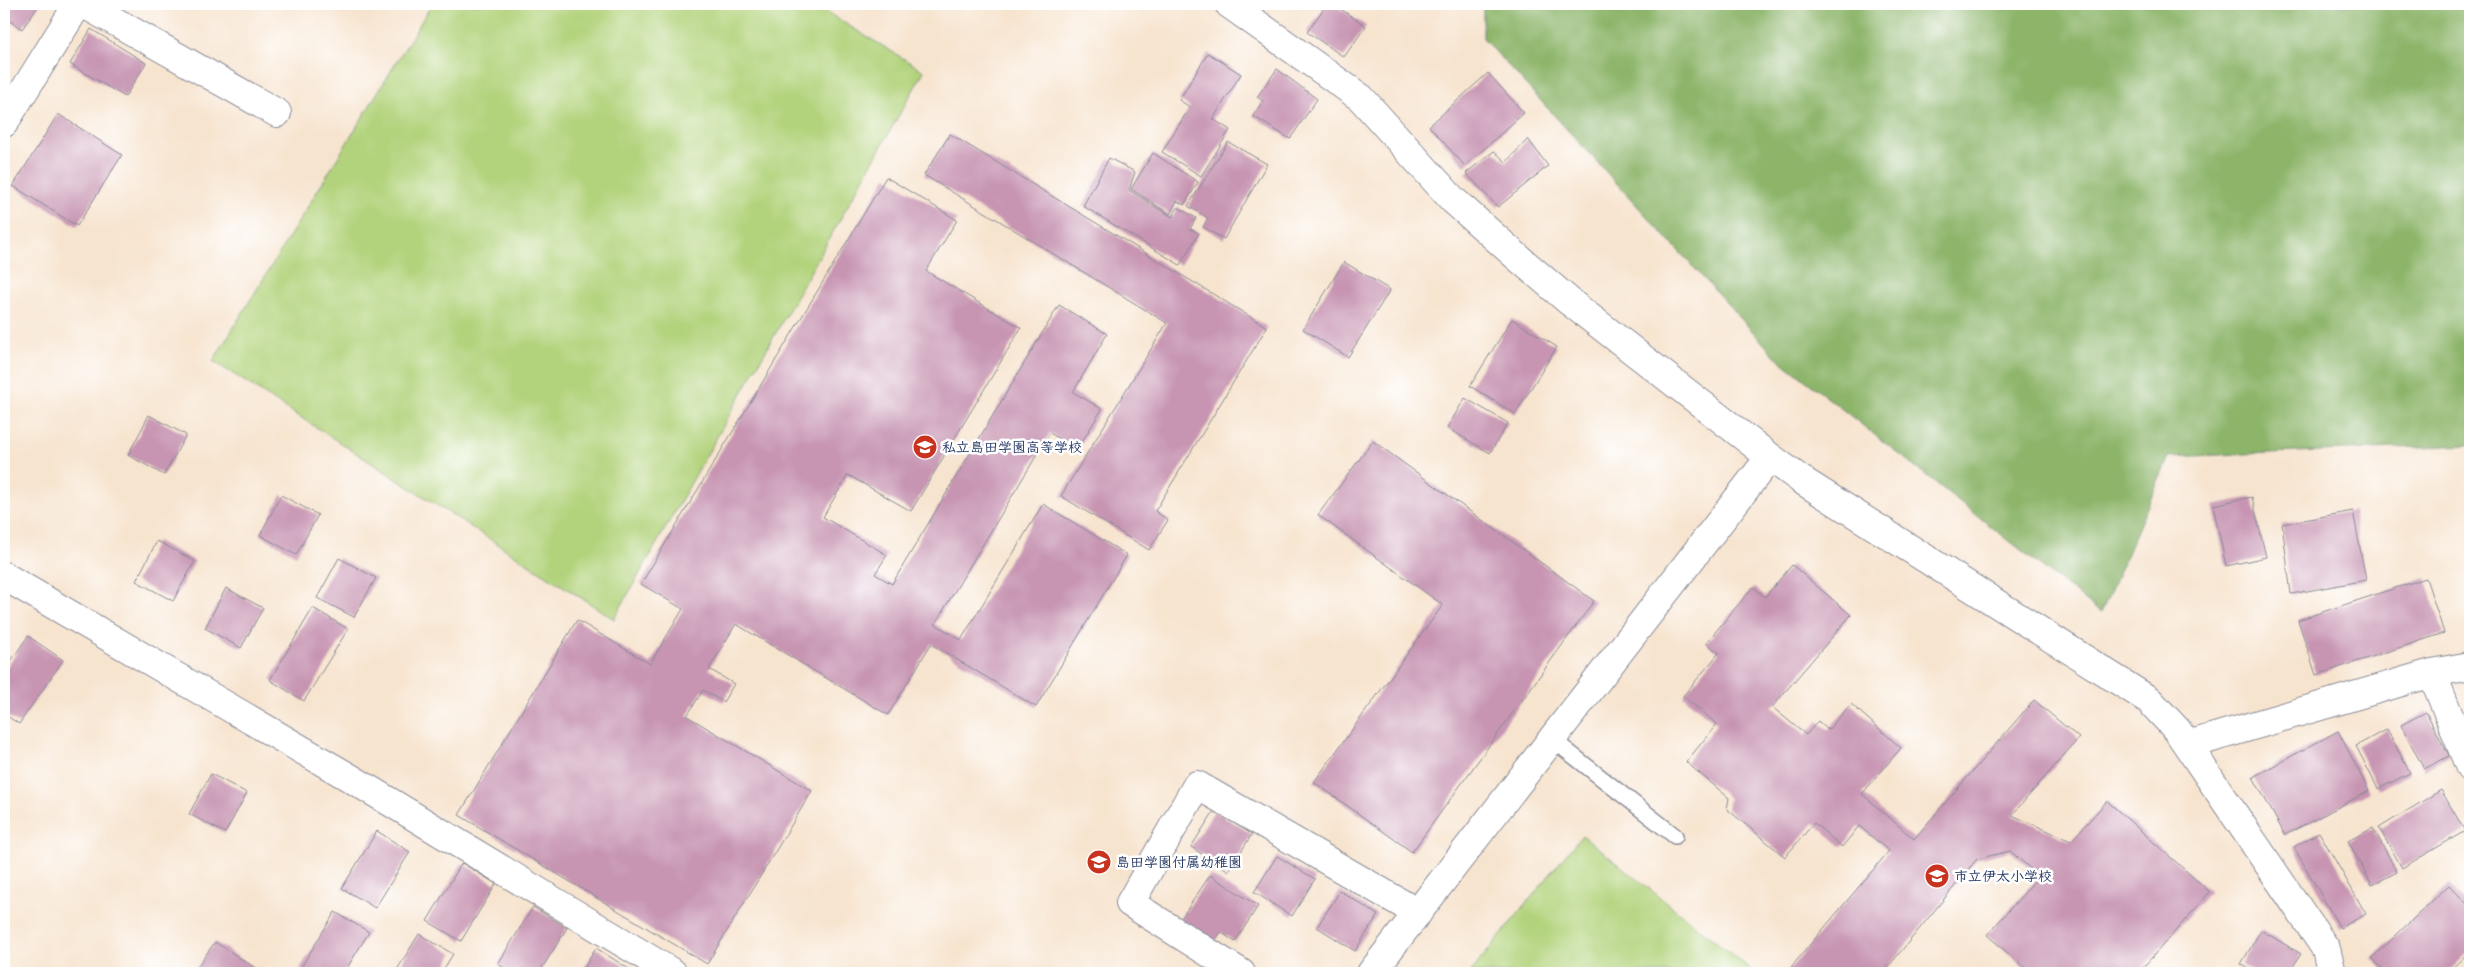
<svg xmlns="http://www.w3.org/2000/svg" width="2474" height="977" font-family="Pangolin,'Klee One',sans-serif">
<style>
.green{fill:#b2d37b;stroke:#66816c}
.forest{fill:#8db56b;stroke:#547264}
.building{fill:#c795b2}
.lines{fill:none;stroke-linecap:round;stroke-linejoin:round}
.lane-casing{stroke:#898a96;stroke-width:18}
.street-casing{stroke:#898a96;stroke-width:30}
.lane{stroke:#fff;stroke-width:15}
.street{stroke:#fff;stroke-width:28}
.labels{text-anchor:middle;stroke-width:5;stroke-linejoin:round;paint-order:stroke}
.poi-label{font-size:14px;font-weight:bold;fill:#1b2f5e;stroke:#fff;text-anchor:start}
</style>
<rect width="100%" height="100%" fill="#fff"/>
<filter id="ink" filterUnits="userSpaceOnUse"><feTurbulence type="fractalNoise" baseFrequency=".02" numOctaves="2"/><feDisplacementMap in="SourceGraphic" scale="10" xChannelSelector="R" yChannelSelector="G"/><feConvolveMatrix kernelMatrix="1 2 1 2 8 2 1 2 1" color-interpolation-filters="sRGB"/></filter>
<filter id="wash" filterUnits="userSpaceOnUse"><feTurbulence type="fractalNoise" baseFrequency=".0096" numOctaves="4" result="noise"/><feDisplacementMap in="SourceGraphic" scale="20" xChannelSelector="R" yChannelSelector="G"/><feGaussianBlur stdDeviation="1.12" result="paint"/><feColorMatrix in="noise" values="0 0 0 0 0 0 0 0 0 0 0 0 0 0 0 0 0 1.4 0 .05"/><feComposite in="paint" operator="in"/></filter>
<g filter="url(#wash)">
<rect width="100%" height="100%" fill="#f7e4cf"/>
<!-- green -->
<path class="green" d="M432,4H813L924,71L614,619L213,361Z
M1582,835L1755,973H1470Z"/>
<!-- forest -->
<path class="forest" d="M1483,4H2470V445L2169,457L2101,613L1777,358L1483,38Z"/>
<g id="blocks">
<!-- building -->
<path class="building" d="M4,4H40L22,29L4,17Z
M1327,4H1333L1366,26L1344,57L1307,32Z
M91,29L146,63L125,97L70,64Z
M1208,53L1241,74L1213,119L1230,130L1201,176L1162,152L1190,107L1179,100Z
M1277,69L1317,99L1290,139L1253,116L1263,101L1257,97Z
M1488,73L1524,113L1465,166L1429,126Z
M58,114L122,155L77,226L13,186Z
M950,134L1267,327L1155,511L1168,520L1149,550L1061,496L1167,323L924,175Z
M1528,139L1548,166L1498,207L1466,173L1494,151L1506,162Z
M1228,142L1267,164L1224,239L1203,227L1208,218L1188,206Z
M1153,153L1198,182L1184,205L1177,201L1170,214L1131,189Z
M1109,158L1135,172L1129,190L1172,217L1178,207L1196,218L1190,229L1199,233L1180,265L1083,206Z
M886,177L957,220L926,271L1021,328L911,511L848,475L823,517L887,555L875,574L892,584L1059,305L1107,334L1073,392L1102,409L1077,450L1050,433L935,624L961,640L1043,504L1127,555L1036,707L931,644L888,715L736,624L709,669L734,684L723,702L703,690L687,716L812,791L707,964L459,815L577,620L650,664L683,609L641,584Z
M1344,262L1390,290L1348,357L1303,329Z
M1512,319L1557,347L1515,414L1470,386Z
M1465,398L1508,423L1490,453L1447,428Z
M149,415L186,435L164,475L128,455Z
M1373,441L1594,601L1412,852L1314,782L1443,605L1318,515Z
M281,495L318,515L296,555L260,535Z
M2252,497L2266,557L2226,566L2213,505Z
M2353,511L2366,580L2291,594L2282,524Z
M157,541L195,561L173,601L136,581Z
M339,558L376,578L354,617L317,598Z
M1792,565L1851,615L1772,707L1806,735L1818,721L1828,730L1851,704L1901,748L1862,794L1914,839L2034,700L2079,738L2012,815L2071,841L2107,801L2210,892L2138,973H2031L1987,935L2039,876L2010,851L1977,859L1883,973L1787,972L1889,851L1859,826L1842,847L1814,823L1785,857L1727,809L1729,798L1686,762L1717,724L1683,696L1719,653L1706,643L1753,587L1765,597Z
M2426,578L2444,633L2316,675L2298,620Z
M226,588L263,608L241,648L205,628Z
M313,608L348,629L304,701L270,680Z
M28,636L63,660L19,724L4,714V671Z
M2426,712L2449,756L2424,769L2401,725Z
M2387,729L2410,773L2378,789L2356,746Z
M2338,731L2369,791L2285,835L2253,777Z
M211,774L247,793L225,833L189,814Z
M2441,790L2465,831L2402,868L2379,828Z
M1214,811L1252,834L1229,871L1191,847Z
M2373,828L2397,872L2372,885L2348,841Z
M377,831L410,852L375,908L342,888Z
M2319,832L2366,914L2340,928L2294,847Z
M1277,856L1315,879L1292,916L1254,892Z
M462,863L496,884L461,941L427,921Z
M1210,875L1258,906L1235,942L1221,932L1214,942L1180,920Z
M2449,885L2470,907V951L2447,973H2386L2372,958Z
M1340,891L1378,915L1355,951L1317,927Z
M533,907L567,928L539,973H513L498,964Z
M335,912L369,932L344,973H307L300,969Z
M2261,930L2301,954L2289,973H2256L2241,964Z
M419,934L453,954L441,973H395Z
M215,942L254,967L249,973H193Z
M596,948L629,969L627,973H581Z
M1175,967L1186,973H1171Z"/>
</g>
</g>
<g filter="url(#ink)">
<use href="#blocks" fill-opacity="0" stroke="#898a96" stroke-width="1"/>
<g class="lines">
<defs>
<path id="lane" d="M1552,739L1675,836"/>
<path id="street" d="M84,4L277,113
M1229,4L1361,98L1453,200L1515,255L1570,302L1770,457L1800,479L2149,700L2177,730L2326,949L2332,973
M4,123L78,4
M4,576L352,779L673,973
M2432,673L2470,768
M2188,745L2432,673L2470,666
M1241,973L1130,903L1197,785L1418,913
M1371,973L1770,457"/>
</defs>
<!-- lane casing -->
<use href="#lane" class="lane-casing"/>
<!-- street casing -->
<use href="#street" class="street-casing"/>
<!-- lane -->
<use href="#lane" class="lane"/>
<!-- street -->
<use href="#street" class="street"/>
</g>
</g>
<!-- icons -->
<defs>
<symbol id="school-disc" viewBox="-11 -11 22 22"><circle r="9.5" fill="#c8321e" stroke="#fff"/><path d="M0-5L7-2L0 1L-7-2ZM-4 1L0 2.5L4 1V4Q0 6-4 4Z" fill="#fff"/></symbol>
</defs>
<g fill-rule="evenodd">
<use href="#school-disc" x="911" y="433" width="28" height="28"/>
<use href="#school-disc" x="1085" y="848" width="28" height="28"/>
<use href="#school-disc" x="1923" y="862" width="28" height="28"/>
</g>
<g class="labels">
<!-- poi labels -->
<g class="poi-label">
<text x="942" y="452">私立島田学園高等学校</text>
<text x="1116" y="867">島田学園付属幼稚園</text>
<text x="1954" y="881">市立伊太小学校</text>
</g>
</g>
<!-- margin -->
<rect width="2474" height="977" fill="none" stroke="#fff" stroke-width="20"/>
</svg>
